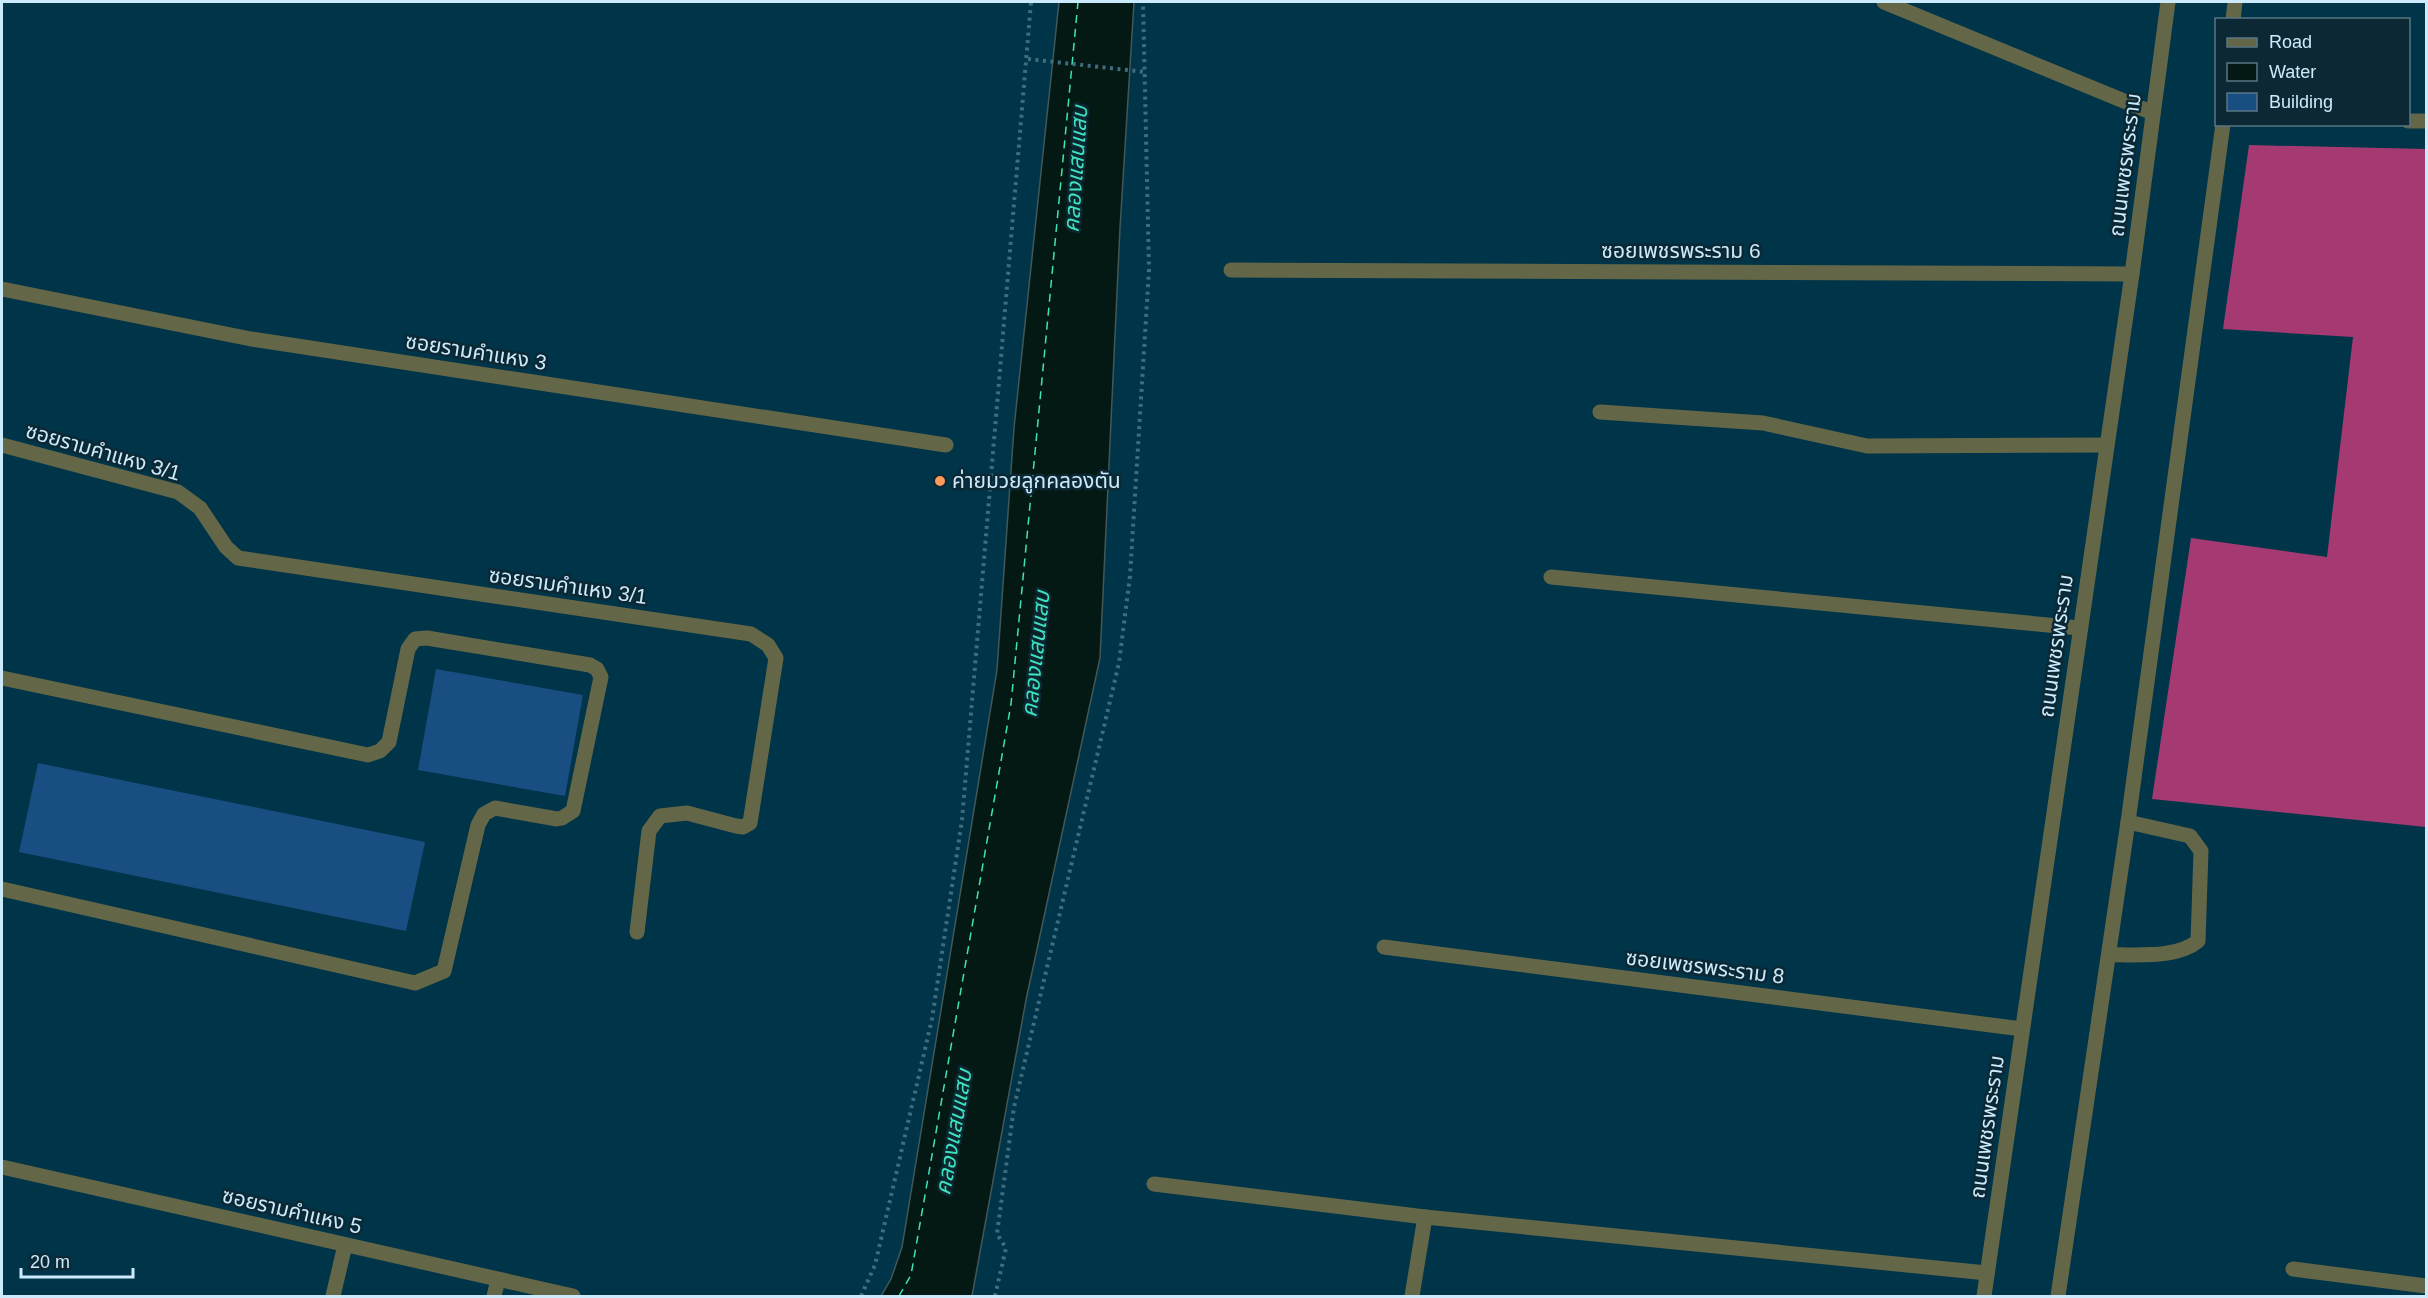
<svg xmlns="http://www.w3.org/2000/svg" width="2428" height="1298" font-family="Helvetica,'Noto Sans Thai',sans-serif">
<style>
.forest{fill:#a53a72}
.water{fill:#041913;stroke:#405859;stroke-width:1.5}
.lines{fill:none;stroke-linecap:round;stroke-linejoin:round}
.ferry{stroke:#3fe3b9;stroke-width:1.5;stroke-dasharray:8 6;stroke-linecap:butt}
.building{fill:#194e83}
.path{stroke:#3f6d80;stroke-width:4;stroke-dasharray:3 4.5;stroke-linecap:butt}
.service{stroke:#646747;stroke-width:15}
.minor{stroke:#646747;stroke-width:15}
.tertiary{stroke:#646747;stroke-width:15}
.poi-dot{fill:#ff9a5b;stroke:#0c2835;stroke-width:2}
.labels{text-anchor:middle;stroke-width:5;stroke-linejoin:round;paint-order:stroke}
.street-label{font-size:21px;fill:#cbebfd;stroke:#0c2835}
.poi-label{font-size:21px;fill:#cbebfd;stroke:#0c2835;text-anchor:start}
.water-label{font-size:22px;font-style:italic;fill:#3fe3b9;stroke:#0c2835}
</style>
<rect width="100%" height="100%" fill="#003448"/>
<!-- forest -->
<path class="forest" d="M2249,145L2426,149V827L2152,799L2191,538L2327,557L2353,337L2223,329Z"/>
<!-- water -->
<path class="water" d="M1059,2H1134L1120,228L1100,658L1026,1000L972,1296H881L891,1279L902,1247L997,670L1014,428Z"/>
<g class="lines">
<!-- ferry -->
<path class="ferry" d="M899,1296L911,1275L1011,704L1078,2"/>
</g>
<!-- building -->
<path class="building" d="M436,669L583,695L565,796L418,770Z
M38,763L425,842L406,931L19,852Z"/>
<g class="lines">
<!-- path -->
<path class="path" d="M1028,59L1145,72
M861,1296L875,1265L932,1019L962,820L1031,2
M995,1296L1006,1248L997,1234L1014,1107L1119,663L1130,576L1149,270L1143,2"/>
<!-- service -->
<path class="service" d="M1884,2L2153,113
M1600,412L1763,423L1867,446L2106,445
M1551,577L2079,628
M2109,955C2137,954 2176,959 2198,941L2201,851L2190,836L2128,822
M333,1296L345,1245
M494,1296L498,1280
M1412,1296L1425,1217"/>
<!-- minor -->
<path class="minor" d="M2408,121H2426
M1231,270L2132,274
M2,289L251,339L946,445
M2,445L178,492L200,508L226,547L238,558L751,634L768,645L776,658L750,823L743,827L736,826L687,813L660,816L649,831L637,932
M2,678L368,755L380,751L389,742L408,649L415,639L427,638L590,665L597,669L601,677L573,811L562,818L557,819L495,808L484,814L478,825L444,971L415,983L2,889
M1384,947L2022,1029
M2,1167L573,1296
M1154,1184L1425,1217L1987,1273
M2293,1269L2426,1286"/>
<!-- tertiary -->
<path class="tertiary" d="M2233,20L2235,2
M1984,1296L2132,274L2168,2
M2058,1296L2128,822L2223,124"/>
</g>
<!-- markers -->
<circle class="poi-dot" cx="940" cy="481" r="6"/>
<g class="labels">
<!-- street labels -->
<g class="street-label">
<text transform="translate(2125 165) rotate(-83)" y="7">ถนนเพชรพระราม</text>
<text x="1681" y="258">ซอยเพชรพระราม 6</text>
<text transform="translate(476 352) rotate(9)" y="7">ซอยรามคำแหง 3</text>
<text transform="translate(103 452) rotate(16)" y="7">ซอยรามคำแหง 3/1</text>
<text transform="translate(568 586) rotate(8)" y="7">ซอยรามคำแหง 3/1</text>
<text transform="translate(2056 646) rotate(-82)" y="7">ถนนเพชรพระราม</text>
<text transform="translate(1705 967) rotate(7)" y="7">ซอยเพชรพระราม 8</text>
<text transform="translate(1987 1127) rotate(-82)" y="7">ถนนเพชรพระราม</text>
<text transform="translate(292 1211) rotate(13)" y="7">ซอยรามคำแหง 5</text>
</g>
<!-- poi labels -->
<g class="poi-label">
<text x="952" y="488">ค่ายมวยลูกคลองตัน</text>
</g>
<!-- water labels -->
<g class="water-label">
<text transform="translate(1075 169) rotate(-86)" y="8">คลองแสนแสบ</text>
<text transform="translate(1035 654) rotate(-84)" y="8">คลองแสนแสบ</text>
<text transform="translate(953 1132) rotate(-80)" y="8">คลองแสนแสบ</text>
</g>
</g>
<!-- border -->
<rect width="2428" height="1298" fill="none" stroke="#cbebfd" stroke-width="6"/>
<!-- legend -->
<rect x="2215" y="18" width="195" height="108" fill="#0c2835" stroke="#587685" stroke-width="1.5"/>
<rect x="2227" y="38" width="30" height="9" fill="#646747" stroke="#587685" stroke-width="1.5"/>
<text x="2269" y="48" font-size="18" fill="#cbebfd">Road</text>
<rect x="2227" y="63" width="30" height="18" fill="#041913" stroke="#587685" stroke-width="1.5"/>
<text x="2269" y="78" font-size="18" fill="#cbebfd">Water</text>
<rect x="2227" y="93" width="30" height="18" fill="#194e83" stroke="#587685" stroke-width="1.5"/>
<text x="2269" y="108" font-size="18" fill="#cbebfd">Building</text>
<!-- scale -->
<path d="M21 1268v9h112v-9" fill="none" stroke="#cbebfd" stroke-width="3"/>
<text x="30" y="1268" font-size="18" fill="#cbebfd" stroke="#0c2835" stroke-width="4.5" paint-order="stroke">20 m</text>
</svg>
